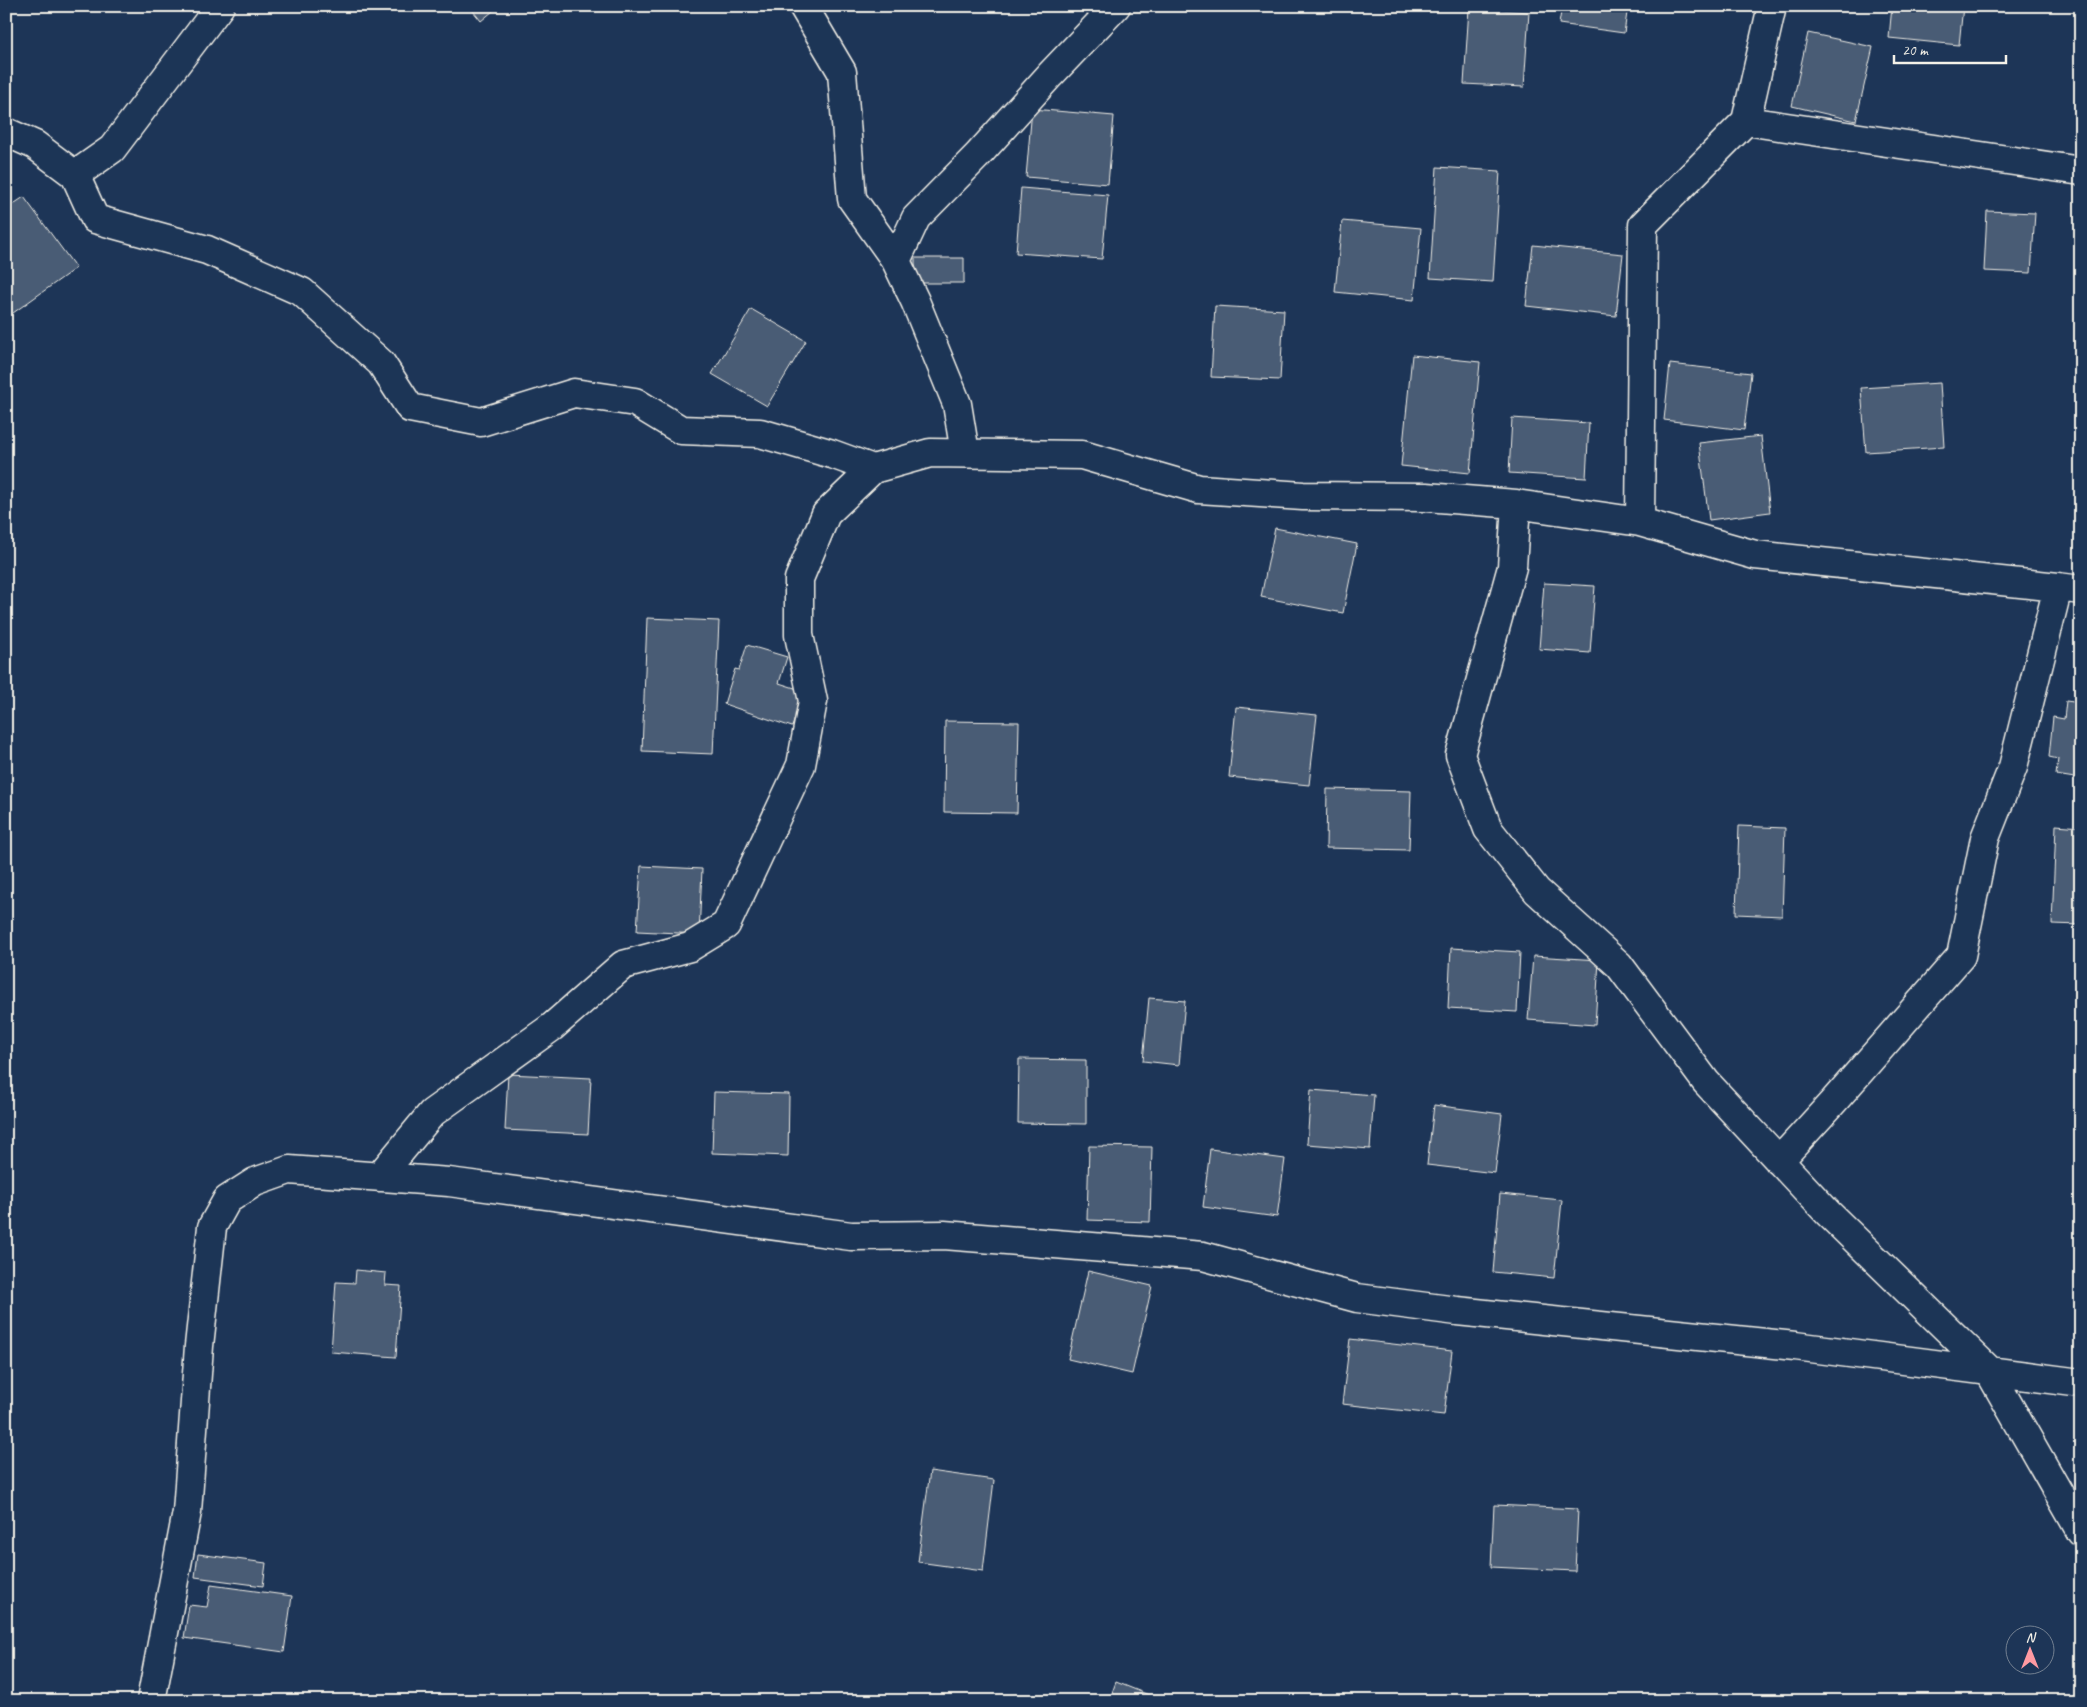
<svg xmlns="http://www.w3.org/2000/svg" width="2087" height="1707" font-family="Caveat,sans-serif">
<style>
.building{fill:#485b74;stroke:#f4f1e8}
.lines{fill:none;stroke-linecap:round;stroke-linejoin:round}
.minor-casing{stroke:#f4f1e8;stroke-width:31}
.minor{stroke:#1d3557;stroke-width:28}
</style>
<rect width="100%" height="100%" fill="#1d3557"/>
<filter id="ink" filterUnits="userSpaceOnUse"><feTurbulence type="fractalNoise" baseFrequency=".02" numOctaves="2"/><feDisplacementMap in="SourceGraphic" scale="10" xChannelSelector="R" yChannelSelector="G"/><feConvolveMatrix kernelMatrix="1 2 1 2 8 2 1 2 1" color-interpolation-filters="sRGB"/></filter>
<g filter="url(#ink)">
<!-- building -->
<path class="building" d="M469,6H499L481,21Z
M1562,6H1628L1624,33L1559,24Z
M1892,6H1963L1959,45L1889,38Z
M1469,8L1529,12L1524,87L1464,84Z
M1808,33L1873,47L1856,121L1792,106Z
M1032,109L1114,116L1108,184L1026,177Z
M1437,167L1500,171L1493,282L1430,278Z
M1021,188L1108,195L1102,259L1016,253Z
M24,197L76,268L6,318V209Z
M1987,211L2035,213L2031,273L1984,271Z
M1342,221L1421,228L1414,300L1335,292Z
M1533,245L1623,254L1616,316L1526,306Z
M915,258H964V283H915Z
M1215,306L1284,310L1280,380L1211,377Z
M751,309L806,341L767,406L712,374Z
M1412,355L1480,362L1470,473L1401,466Z
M1670,364L1751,373L1744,430L1664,420Z
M1940,383L1944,447L1866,452L1861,388Z
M1512,418L1589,423L1586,478L1509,473Z
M1761,436L1770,512L1709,520L1699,443Z
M1275,528L1357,544L1343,613L1261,597Z
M1544,583L1595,586L1590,653L1539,649Z
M647,618L719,621L713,754L642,751Z
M747,645L787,657L779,683L804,691L792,727L724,704L735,669L739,670Z
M2066,701L2081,703V779L2056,775L2058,759L2049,757L2053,717L2064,719Z
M1236,707L1317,715L1309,785L1229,777Z
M945,721L1019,722L1017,813L944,812Z
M1327,789L1411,791L1409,850L1326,848Z
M2056,825L2081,827V925L2052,924Z
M1739,826L1785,828L1782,916L1736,914Z
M641,866L702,869L699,934L637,931Z
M1451,948L1520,952L1517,1012L1448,1008Z
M1533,956L1599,960L1595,1025L1528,1020Z
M1149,998L1185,1001L1179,1065L1143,1061Z
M1019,1059L1086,1060V1124L1018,1123Z
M508,1074L591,1078L588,1134L505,1130Z
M1311,1090L1374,1095L1370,1149L1307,1144Z
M714,1092L789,1094L788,1156L712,1153Z
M1434,1105L1502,1114L1495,1173L1427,1165Z
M1089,1146L1152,1147L1150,1222L1087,1220Z
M1210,1149L1285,1159L1277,1217L1203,1207Z
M1500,1194L1562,1200L1554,1278L1493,1272Z
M356,1270L386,1273L385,1285L401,1286L396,1357L331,1352L336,1282L355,1283Z
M1088,1271L1152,1286L1132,1374L1068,1359Z
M1350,1339L1452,1351L1444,1415L1342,1404Z
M930,1471L994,1480L983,1571L918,1562Z
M1494,1505L1578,1509L1575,1571L1491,1567Z
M198,1554L266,1563L263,1586L195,1577Z
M211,1585L292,1596L284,1652L184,1638L189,1605L207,1607Z
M1116,1682L1164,1701H1109Z"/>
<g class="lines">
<defs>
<path id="minor" d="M803,6L842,72L852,199L896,261
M1746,121L2081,171
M6,132L35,145L75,175L112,149L220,6
M75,175L95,219L207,250L302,292L381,363L410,408L481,422L574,393L635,402L681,430L760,433L832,454L873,469
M965,453L957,404L915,301L896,261L916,218L978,155L1050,75L1116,6
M1516,504L1640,522L1643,225L1746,121L1772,6
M1640,522L1755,555L2058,587
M1779,1161L1834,1101L1961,956L1985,838L2013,767L2058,587L2081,590
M379,1177L432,1113L552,1027L623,965L690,947L726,925L801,765L813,701L799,635V579L826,514L873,469L930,453L1082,455L1199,489L1303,496L1426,497L1516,504L1512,567L1460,755L1488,829L1537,891L1619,965L1706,1082L1828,1213L1988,1369L2081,1532
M151,1701L187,1512L199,1346L212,1227L227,1200L255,1182L289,1170L449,1182L851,1236L944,1235L1203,1256L1357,1298L1457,1311L1795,1346L2081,1383"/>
</defs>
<!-- minor casing -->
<use href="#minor" class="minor-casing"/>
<!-- minor -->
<use href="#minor" class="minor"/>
</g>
</g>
<!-- margin -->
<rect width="2087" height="1707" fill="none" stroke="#1d3557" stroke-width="25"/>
<rect x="12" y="12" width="2062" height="1682" fill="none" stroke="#f4f1e8" stroke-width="2" filter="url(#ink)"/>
<!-- north arrow -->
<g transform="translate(2030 1650)"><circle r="24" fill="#1d3557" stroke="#738091"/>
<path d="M0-4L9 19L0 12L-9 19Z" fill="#ff9aa2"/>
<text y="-8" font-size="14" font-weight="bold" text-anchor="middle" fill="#f4f1e8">N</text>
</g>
<!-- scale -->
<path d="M1894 55v8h112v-8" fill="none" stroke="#f4f1e8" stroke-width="2.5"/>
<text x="1902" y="55" font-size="15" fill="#f4f1e8" stroke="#1d3557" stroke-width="4" paint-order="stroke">20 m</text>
</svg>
